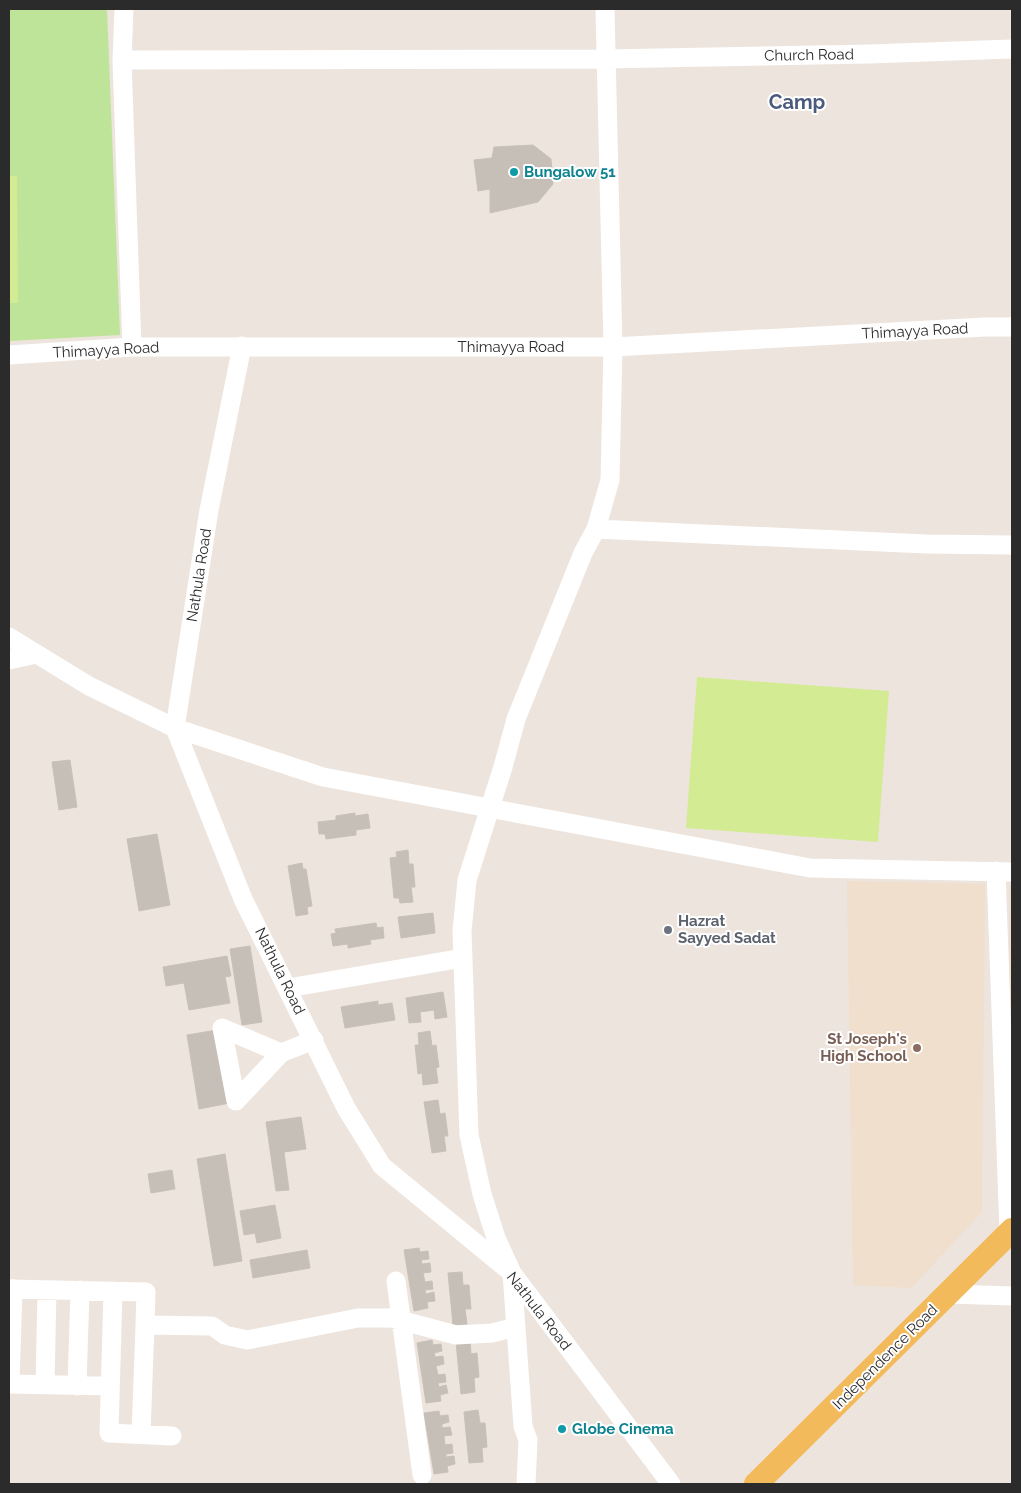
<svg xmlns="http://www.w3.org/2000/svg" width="1021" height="1493" font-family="Raleway,sans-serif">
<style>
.education{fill:#efdfcc}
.green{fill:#bde499}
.pitch{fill:#d3ec94}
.building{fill:#c6bfb8;stroke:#c9c0b6}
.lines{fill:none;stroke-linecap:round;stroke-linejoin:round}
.minor{stroke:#fff;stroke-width:19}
.major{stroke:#f3ba5c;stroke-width:24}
.culture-dot{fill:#0f9aa8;stroke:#fff;stroke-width:2}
.worship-dot{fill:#6b7280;stroke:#fff;stroke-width:2}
.education-dot{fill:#8d6e63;stroke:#fff;stroke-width:2}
.labels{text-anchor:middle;stroke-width:4;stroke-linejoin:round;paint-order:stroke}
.street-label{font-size:15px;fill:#2b2b2b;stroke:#fff}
.culture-label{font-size:15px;font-weight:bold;fill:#0d838f;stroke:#fff;text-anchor:start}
.worship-label{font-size:15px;font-weight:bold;fill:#5b616d;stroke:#fff;text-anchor:start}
.education-label{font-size:15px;font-weight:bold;fill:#785e54;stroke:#fff;text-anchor:end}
.district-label{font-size:20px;font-weight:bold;fill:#4a5b7d;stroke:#fff}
</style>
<rect width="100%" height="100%" fill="#ede4dd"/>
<!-- education -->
<path class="education" d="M847,881L985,884L982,1212L911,1288L853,1285Z
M1010,883H1012V1181L1006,1186Z"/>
<!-- green -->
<path class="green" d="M9,9H107L120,335L9,341Z"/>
<!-- pitch -->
<path class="pitch" d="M9,176H17L18,303H9Z
M697,677L889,691L878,842L686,828Z"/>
<!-- building -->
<path class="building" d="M533,145L551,159L553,184L538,202L490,213V189L478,191L474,160L492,158L494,147Z
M70,760L77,807L59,810L52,762Z
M355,813V816L368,814L370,828L356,830V835L326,839L325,834H319L318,822L336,820V816Z
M157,834L170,905L139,911L127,839Z
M408,850L409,864H413L415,887H411L413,902L400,903L399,898H394L390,858L397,857L396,852Z
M302,863L303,869H306L312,906L307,907L308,914L296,916L288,866Z
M433,913L435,933L401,938L398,917Z
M376,923L377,928L383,927L384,938L370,940L371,944L348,948V944L333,946L331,934L336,933L335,929Z
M250,946L262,1022L242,1025L230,949Z
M227,956L231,976L225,977L230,1003L189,1010L184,983L166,986L163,967Z
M443,992L447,1017L435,1019L434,1010L420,1012L421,1022L409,1023L406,998Z
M378,1001V1005L392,1003L395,1020L345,1028L341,1007Z
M217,1030L230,1103L199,1109L187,1035Z
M430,1031L432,1046L436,1045L439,1067L436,1068L438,1083L423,1085L422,1073L418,1074L415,1045H419L418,1033Z
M438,1100L440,1114L445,1113L448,1136H444L446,1151L432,1153L424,1102Z
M301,1117L306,1149L284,1152L289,1190L276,1191L266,1122Z
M225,1154L242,1261L214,1266L197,1159Z
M172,1170L175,1189L151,1193L148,1174Z
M275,1205L281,1238L257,1243L255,1233L244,1235L240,1211Z
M419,1248L420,1252L428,1251L429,1259L421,1260L422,1264L430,1263L431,1272L423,1273L425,1282L432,1281L433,1289L425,1290L426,1294L434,1292L435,1301L427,1302L428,1308L414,1311L404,1250Z
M307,1250L310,1268L253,1278L250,1260Z
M462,1272L463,1285H469L471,1309H465L467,1324L453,1325L448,1273Z
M432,1340L433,1345L441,1344L442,1351L434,1353L435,1357L443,1356L444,1364L436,1366L438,1375L445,1374L446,1382L438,1383L439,1387L446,1385L448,1393L440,1395L441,1401L426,1403L417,1343Z
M470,1340L471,1354L477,1353L479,1377L474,1378L475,1392L461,1394L456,1342Z
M478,1410L480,1423H485L487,1447L482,1448L483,1462L469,1463L464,1412Z
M439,1411L440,1416L448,1415L449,1422L442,1424V1428L450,1427L452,1435L444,1436L445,1445L452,1444L453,1453L446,1454V1457L454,1456L455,1464L447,1466L448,1472L434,1474L424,1413Z"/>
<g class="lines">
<!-- minor -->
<path class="minor" d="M124,9L122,60L132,347
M122,60L605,59L869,54L1012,49
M242,346L209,510L175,728L243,899L346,1108L382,1166L512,1273L671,1484
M9,355L132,347H613L985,327H1012
M596,529L926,544L1012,545
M9,637L89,686L175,728L323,777L810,868L1012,872
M9,660L36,654
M996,871L1009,1232H1012
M288,988L463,958
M281,1053L236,1101L222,1028L281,1053L314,1040
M396,1281L422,1475
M9,1289L146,1292L145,1325
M13,1289L10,1384L110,1386
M113,1291L109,1433L172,1436
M948,1294L1012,1296
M45,1385L47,1290
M77,1386L80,1290
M141,1434L145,1325L212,1326L225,1335L247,1340L358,1318H392L456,1335L492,1333L516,1327
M526,1484L528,1440L523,1426L512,1273L496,1238L482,1194L469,1135L462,931L467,880L503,767L516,719L583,553L596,529L610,480L613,347L605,9"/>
<!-- major -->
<path class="major" d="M756,1484L1012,1230"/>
</g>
<!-- markers -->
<g class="culture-dot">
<circle cx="514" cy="172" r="5"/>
<circle cx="562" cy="1429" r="5"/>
</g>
<circle class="worship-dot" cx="668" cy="930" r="5"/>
<circle class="education-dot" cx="917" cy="1048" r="5"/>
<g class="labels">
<!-- street labels -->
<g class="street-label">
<text transform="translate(809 55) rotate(-1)" y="5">Church Road</text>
<text transform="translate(915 331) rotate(-3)" y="5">Thimayya Road</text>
<text x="511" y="352">Thimayya Road</text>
<text transform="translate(106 350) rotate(-3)" y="5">Thimayya Road</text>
<text transform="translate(199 575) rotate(-81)" y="5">Nathula Road</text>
<text transform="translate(280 971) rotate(64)" y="5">Nathula Road</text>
<text transform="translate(539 1311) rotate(52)" y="5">Nathula Road</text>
<text transform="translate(885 1357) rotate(-45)" y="5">Independence Road</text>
</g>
<!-- culture labels -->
<g class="culture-label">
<text x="524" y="177">Bungalow 51</text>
<text x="572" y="1434">Globe Cinema</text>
</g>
<!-- worship labels -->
<g class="worship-label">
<text x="678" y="926">Hazrat<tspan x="678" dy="17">Sayyed Sadat</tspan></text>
</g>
<!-- education labels -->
<g class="education-label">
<text x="907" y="1044">St Joseph's<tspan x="907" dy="17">High School</tspan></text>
</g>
<!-- district labels -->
<g class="district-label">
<text x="797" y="109">Camp</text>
</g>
</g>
<!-- border -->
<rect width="1021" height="1493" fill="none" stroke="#2b2b2b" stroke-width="20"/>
</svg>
